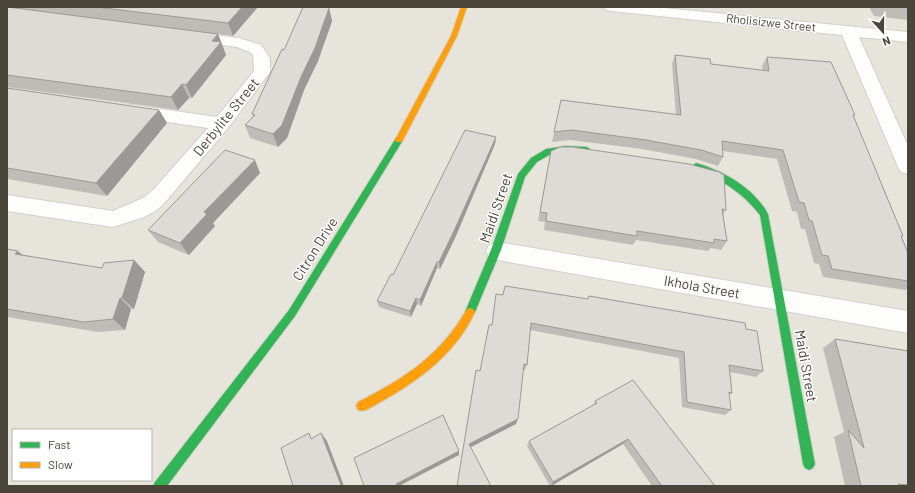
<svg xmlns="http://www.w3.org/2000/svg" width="915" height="493" font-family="Barlow,sans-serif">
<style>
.residential{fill:#e7e4dc;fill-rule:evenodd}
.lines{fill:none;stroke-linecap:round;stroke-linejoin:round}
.street-casing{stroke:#d2d0cb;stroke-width:2}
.fast-casing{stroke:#d3cfc5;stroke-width:2}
.slow-casing{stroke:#d3cfc5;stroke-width:2}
.street{fill:#fdfdfc;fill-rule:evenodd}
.fast{fill:#30b455;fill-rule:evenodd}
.slow{fill:#ff9f0a;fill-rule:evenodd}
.wall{fill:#bfbcb8}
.shaded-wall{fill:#9b9996}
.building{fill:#dedbd6;stroke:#9b9996}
.labels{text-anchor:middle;stroke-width:3;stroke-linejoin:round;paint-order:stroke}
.far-street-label{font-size:12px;fill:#4b4439;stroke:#fff}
.street-label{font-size:14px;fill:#4b4439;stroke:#fff}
</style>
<rect width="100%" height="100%" fill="#f4f2ee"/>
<!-- residential -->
<path class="residential" d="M7,7H908V486H7ZM13,430H151V480H13Z"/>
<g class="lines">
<defs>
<path id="street" d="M604,7H654L908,32V42L859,37L908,146V174L901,172L898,167L842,35L611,11L606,10Z
M191,32L239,38L261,45L270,58V72L228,128L167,200L157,210L144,217L113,227L7,211V195L113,211L143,198L153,190L208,128L133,117L127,115L124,111L127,107L133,105L217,117L254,71L253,55L250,52L237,47L186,40L183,37L186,34Z
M497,242L908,311V333L497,260L489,257L486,251L489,245Z"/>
<path id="fast" d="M399,137L403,140L295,316L167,486H153L155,482L289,310L396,138Z
M566,146L587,147L591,150L587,153L566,152L551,154L537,162L525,177L501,250L475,312L473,315L470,316L467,315L465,312L491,250L518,174L531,158L546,149Z
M696,163C724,171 754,188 768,214L815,464L813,468L809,470L805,468L803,464L760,215C742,192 720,178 693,168L692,166Z"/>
<path id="slow" d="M461,7H467L457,36L403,140L402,142H396L395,140L451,36Z
M470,308L473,309L475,312C453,359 411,386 366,410L362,411L358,410L356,406L358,402C404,379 441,355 467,309Z"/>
</defs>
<!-- street casing -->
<use href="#street" class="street-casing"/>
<!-- fast casing -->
<use href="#fast" class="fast-casing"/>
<!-- slow casing -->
<use href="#slow" class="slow-casing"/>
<!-- street -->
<use href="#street" class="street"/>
<!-- fast -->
<use href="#fast" class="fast"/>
<!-- slow -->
<use href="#slow" class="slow"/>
</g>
<!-- wall -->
<path class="wall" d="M7,7H258L233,36L155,26L218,34L226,55L192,98H189L178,110L7,87Z
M869,7H908V20L874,16Z
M329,8L332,21L318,61L304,90L287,138L278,147L250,138L245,125L253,116L252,114L284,50Z
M675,55L711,64L763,70L762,66L767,57L855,115L853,117L903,236L902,237L908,253V288L905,290L823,277L819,264L814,263L805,229H801L797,212L792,211L777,159L723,151V157L718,166L696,159L642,149L570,140L552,142L561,100L676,115L672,64Z
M7,88L159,110L167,123L107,196L7,179Z
M496,137L495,144L455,238L440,269L437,268L421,306L417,304L411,317L379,307L377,301L393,275Z
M551,151L726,210L723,214L727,241L721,250L711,248L708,251L636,240L633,245L544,230L545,222L538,221Z
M260,173L213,223L215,226L189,255L158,242L148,230Z
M7,249L23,255L102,268L134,260L145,272L134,309H131L125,330L98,332L7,317Z
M503,295L588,299L589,296L746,329L763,371L756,377L730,372L732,393L729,395L731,410L725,415L682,407L679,358L530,330L527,365L525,370H523L516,424L471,447L457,486L480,371L492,325Z
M835,339L908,351V486H845L834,437L844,432L823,348Z
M595,401L715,486H652L623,444L551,486H550L527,446L529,441L593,406Z"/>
<!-- shaded-wall -->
<path class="shaded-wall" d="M242,7H258L233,36L228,23Z
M329,8L332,21L318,61L304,90L287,138L278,147L273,134L301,77Z
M218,34L226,55L192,98L186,85L212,41Z
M182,84L189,98L178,110L171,97Z
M159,110L167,123L107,196L96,183Z
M496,137L495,144L455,238L440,269L439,262Z
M255,160L260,173L213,223L215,226L189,255L180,243L204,212Z
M18,251L32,263L15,254Z
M134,260L145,272L134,309L122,298Z
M437,262V268L421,306L420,300Z
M120,298L131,309L125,330L113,319Z
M416,298L417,304L411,317L410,311Z
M518,419L516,424L469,448V444Z
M321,433L327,441L344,486H339Z
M628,439L623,444L551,486L553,482Z
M459,451V455L399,486H397L396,484Z"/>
<!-- building -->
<path class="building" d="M7,7L218,34L212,41L221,42L186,85L182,84L171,97L7,75Z
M96,7H242L228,23Z
M303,7H328L329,8L315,48L301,77L282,125L273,134L245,125L255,115L252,114L282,49L284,50Z
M675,55L710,59L711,64L769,71L767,57L831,62L855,115H853L903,236H901L908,253V281L832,269L828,256L822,255L812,221L809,220L804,203L799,202L783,150L722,141L723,157L701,150L646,140L572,130L554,132L561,100L681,115Z
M7,88L159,110L96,183L7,168Z
M465,130L496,137L454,231L439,262H437L420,300L416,298L410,311L377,301L391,274L393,275Z
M560,147H572L689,164L719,172L724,175L726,210L722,209L727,241L714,239V243L637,231V236L546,221L547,213L540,212L551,151Z
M225,150L255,160L204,212L207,214L180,243L148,230Z
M7,249L18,251L15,254L102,268L104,263L134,260L122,298H120L113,319L84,322L7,309Z
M505,286L588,299L589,296L745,323L746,329L757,331L763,371L729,365L732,393L729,392L731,410L687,402L684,352L531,323L527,365L524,364L518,419L469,444L491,486H457L476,370L480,371L489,325H492L496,294L503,295Z
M835,339L908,351V485L898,484L901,486H861L848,430L864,448Z
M633,380L715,486H662L628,439L553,482L529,441L597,403L595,401Z
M443,415L459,451L396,484L397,486H364L354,458Z
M309,433L311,439L321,433L341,485L339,486H293L281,448Z"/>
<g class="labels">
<!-- far-street labels -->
<g class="far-street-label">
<text transform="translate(771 23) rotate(6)" y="4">Rholisizwe Street</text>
</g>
<!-- street labels -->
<g class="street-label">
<text transform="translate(226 117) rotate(-51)" y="5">Derbylite Street</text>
<text transform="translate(496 208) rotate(-71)" y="5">Maidi Street</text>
<text transform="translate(315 249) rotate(-58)" y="5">Citron Drive</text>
<text transform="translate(702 287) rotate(10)" y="5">Ikhola Street</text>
<text transform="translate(806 366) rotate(80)" y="5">Maidi Street</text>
</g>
</g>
<!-- border -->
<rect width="915" height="493" fill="none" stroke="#4b4439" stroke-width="16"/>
<!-- legend -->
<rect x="12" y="429" width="140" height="52" fill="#ffffff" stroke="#b7b4b0"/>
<rect x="20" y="442" width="20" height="6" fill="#30b455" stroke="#b7b4b0"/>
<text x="48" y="449" font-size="12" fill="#4b4439">Fast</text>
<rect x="20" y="462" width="20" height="6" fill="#ff9f0a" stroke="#b7b4b0"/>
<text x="48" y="469" font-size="12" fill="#4b4439">Slow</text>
<!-- north arrow -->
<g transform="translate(883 32) rotate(159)" stroke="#ffffff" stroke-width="3" paint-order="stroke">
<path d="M0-3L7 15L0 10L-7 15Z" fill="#4b4439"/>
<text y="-6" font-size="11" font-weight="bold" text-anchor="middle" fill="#4b4439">N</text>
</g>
</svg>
